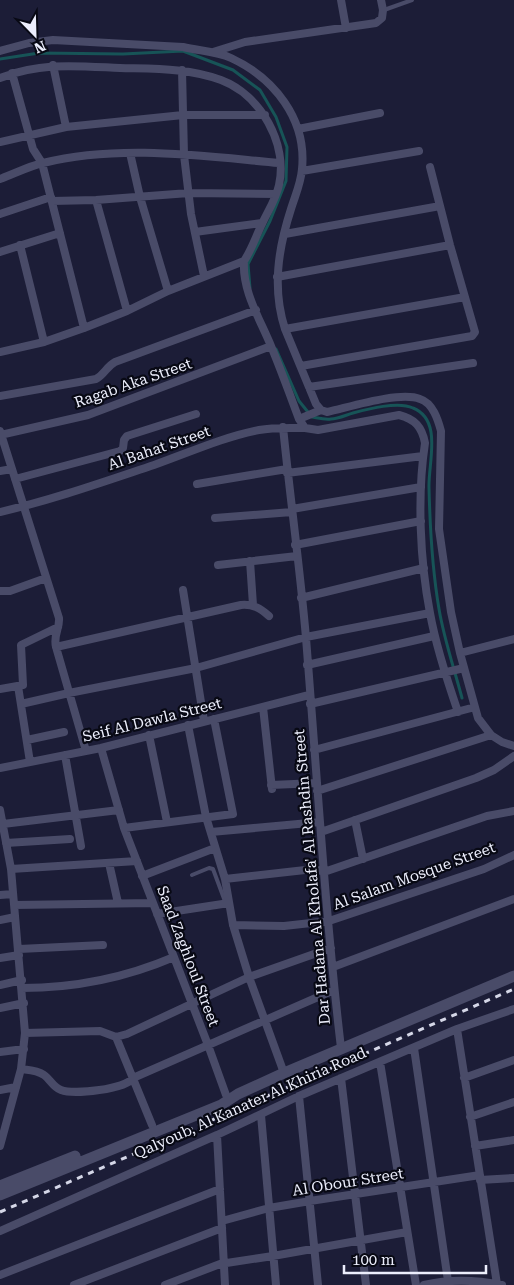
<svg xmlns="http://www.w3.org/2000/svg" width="514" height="1285" font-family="'Roboto Serif',serif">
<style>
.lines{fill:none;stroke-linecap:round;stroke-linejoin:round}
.stream{stroke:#175457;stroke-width:3}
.lane{stroke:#494b68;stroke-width:4}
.street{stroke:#494b68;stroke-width:8}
.secondary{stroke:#494b68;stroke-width:11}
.rail{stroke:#d5d7e7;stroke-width:3;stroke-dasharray:6 6;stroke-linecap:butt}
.labels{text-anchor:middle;stroke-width:4.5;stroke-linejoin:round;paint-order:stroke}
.street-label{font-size:15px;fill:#eceefc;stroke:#080914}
</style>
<rect width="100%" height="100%" fill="#1c1d37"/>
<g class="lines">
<!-- stream -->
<path class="stream" d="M0,59L39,53L123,54L183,51L233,70L260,90L276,117L287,147L286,181L270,221L248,264L250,288
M276,349L299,401L312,417C318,418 325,420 331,419C338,419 346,415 353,413C368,409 398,401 413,408C443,420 428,463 429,488C430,529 432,568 439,609C444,639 454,668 462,698"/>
<!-- lane -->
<path class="lane" d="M384,10L412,0
M192,875L209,868L213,869L226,904"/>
<!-- street -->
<path class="street" d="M341,0L346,28
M0,51L29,43L53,40L183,47C199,51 216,51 231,58C274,78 307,119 302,169C301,183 295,196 291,209C278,249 272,289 285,329L316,404L321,410L327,412C350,407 400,391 420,399C433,403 438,420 441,431L439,529L451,612L460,653L478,718L491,735L502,742L514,746
M213,52L245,42L376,23L382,18L383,10L381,0
M53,65L66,127
M182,70L184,155L191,214L204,276
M12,73L33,149L42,163L84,328
M0,78C42,62 76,66 120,68C155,69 188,68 221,80C261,95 288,144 279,185C276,199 268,211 262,224C256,236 252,249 244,261C242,291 260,319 271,346C281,370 290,395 299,419L305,428L318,430L399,415C415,419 422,427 425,443C417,496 420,561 430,613C436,647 447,680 458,712
M298,129L380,113
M0,142L66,127L183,115H265
M130,153L140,197L168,291
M302,171L419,151
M0,179C14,174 29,166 43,163C120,144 201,156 279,163
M96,200L127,311
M52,201L96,200L189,193L276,194
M0,214L51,197
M195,232L262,223
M285,234L440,206
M20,245L44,342
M0,252L60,233
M277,277L450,245
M285,329L465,297
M0,352L44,342L84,328L127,311L168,291L244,261
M301,366L472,336L475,332L450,245L430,167
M309,387L473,363
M0,396L96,379C105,374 106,367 115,362L256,310
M299,419L321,410
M283,427C290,497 300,568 306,638C317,775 325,912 341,1048
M0,431L59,618C60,628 53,635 56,647L86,751
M0,435L88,415L271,346
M0,471L12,469
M287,473L423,456
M15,479L120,451L123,448L124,440L127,436L196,414
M197,484L287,469
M292,509L421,487
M0,512C52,500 103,482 154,465C188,453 223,437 259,430C274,427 290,428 305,428
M215,518L292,512
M295,545L421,521
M250,561L253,605
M218,565L297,556
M183,590L204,721
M0,591H10L46,578
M301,598L424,568
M56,647L241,605C253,604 260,608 269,616
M460,653L514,639
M307,665L434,636
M18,686L30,762
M0,689L23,685L21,645L58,627
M21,704L69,693L196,668L306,637L430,613
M310,704L464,668
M263,707L272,789
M188,725L206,817L225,879L233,925L249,977L284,1073
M149,735L167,822
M27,740L64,732
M101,748L124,828L208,1045L226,1095
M314,750L475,707
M65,755L81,846
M0,768L101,748L309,695
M271,785L317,783
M317,791L491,735
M0,810L11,869L25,1033L21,1069L0,1146
M355,820L363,859
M3,824L119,810
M124,828L233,814L214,719
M211,832L320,822
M321,832L476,778L494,770L514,756
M6,843L70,839
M109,863L118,903
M11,869L137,861
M142,876L215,848
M225,879L314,869L324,872L487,816L514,811
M0,895L13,894
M14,905L153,903
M157,914L229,903
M0,920L15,917
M233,925L284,926L329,921L484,869L514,855
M19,949L103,945
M0,958L19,955
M333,967L514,899
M0,985L22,980
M22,988C75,988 125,978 174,957
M0,1008L24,1003
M457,1029L497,1284
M25,1033L100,1031L116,1037
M116,1037L127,1034L249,977L331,948
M116,1037L152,1125
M414,1048L448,1281
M0,1052L24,1049
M380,1062L416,1285
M21,1069C29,1070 37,1070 44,1075C50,1079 53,1087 61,1090C74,1095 126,1089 133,1078L334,990
M341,1078L366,1285
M464,1078L514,1060
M0,1090L16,1087
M299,1096L318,1285
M261,1115L276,1285
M470,1117L514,1102
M217,1135L225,1285
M475,1146L514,1140
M480,1180L514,1178
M222,1221L269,1208L310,1201L480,1175
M0,1231L217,1135L299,1096L457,1029L514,1009
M0,1275L220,1189
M74,1285L222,1228
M165,1285L220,1264L273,1256L407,1232
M424,1285C449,1279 477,1280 502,1285"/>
<!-- secondary -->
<path class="secondary" d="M0,1186L75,1156
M0,1195L221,1105L238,1094L284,1073L514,976"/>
<!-- rail -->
<path class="rail" d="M0,1212L514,989"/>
</g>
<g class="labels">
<!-- street labels -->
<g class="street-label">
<text transform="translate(133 383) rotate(-19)" y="5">Ragab Aka Street</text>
<text transform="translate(159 448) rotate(-19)" y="5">Al Bahat Street</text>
<text transform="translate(152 720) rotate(-14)" y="5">Seif Al Dawla Street</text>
<text transform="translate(414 876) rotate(-20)" y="5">Al Salam Mosque Street</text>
<text transform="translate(312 877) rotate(-95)" y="5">Dar Hadana Al Kholafa' Al Rashdin Street</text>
<text transform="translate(188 956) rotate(69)" y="5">Saad Zaghloul Street</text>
<text transform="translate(250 1103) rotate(-24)" y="5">Qalyoub, Al Kanater Al Khiria Road</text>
<text transform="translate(348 1182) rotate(-9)" y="5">Al Obour Street</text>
</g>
</g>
<!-- north arrow -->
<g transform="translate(35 35) rotate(157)" stroke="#080914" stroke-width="4" paint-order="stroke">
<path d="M0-4L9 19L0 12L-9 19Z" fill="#eceefc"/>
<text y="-8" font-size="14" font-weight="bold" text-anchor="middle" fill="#eceefc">N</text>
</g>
<!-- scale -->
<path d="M344 1265v8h142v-8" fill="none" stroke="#eceefc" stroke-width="2.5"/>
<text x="352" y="1265" font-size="15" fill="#eceefc" stroke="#080914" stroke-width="4" paint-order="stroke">100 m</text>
</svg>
